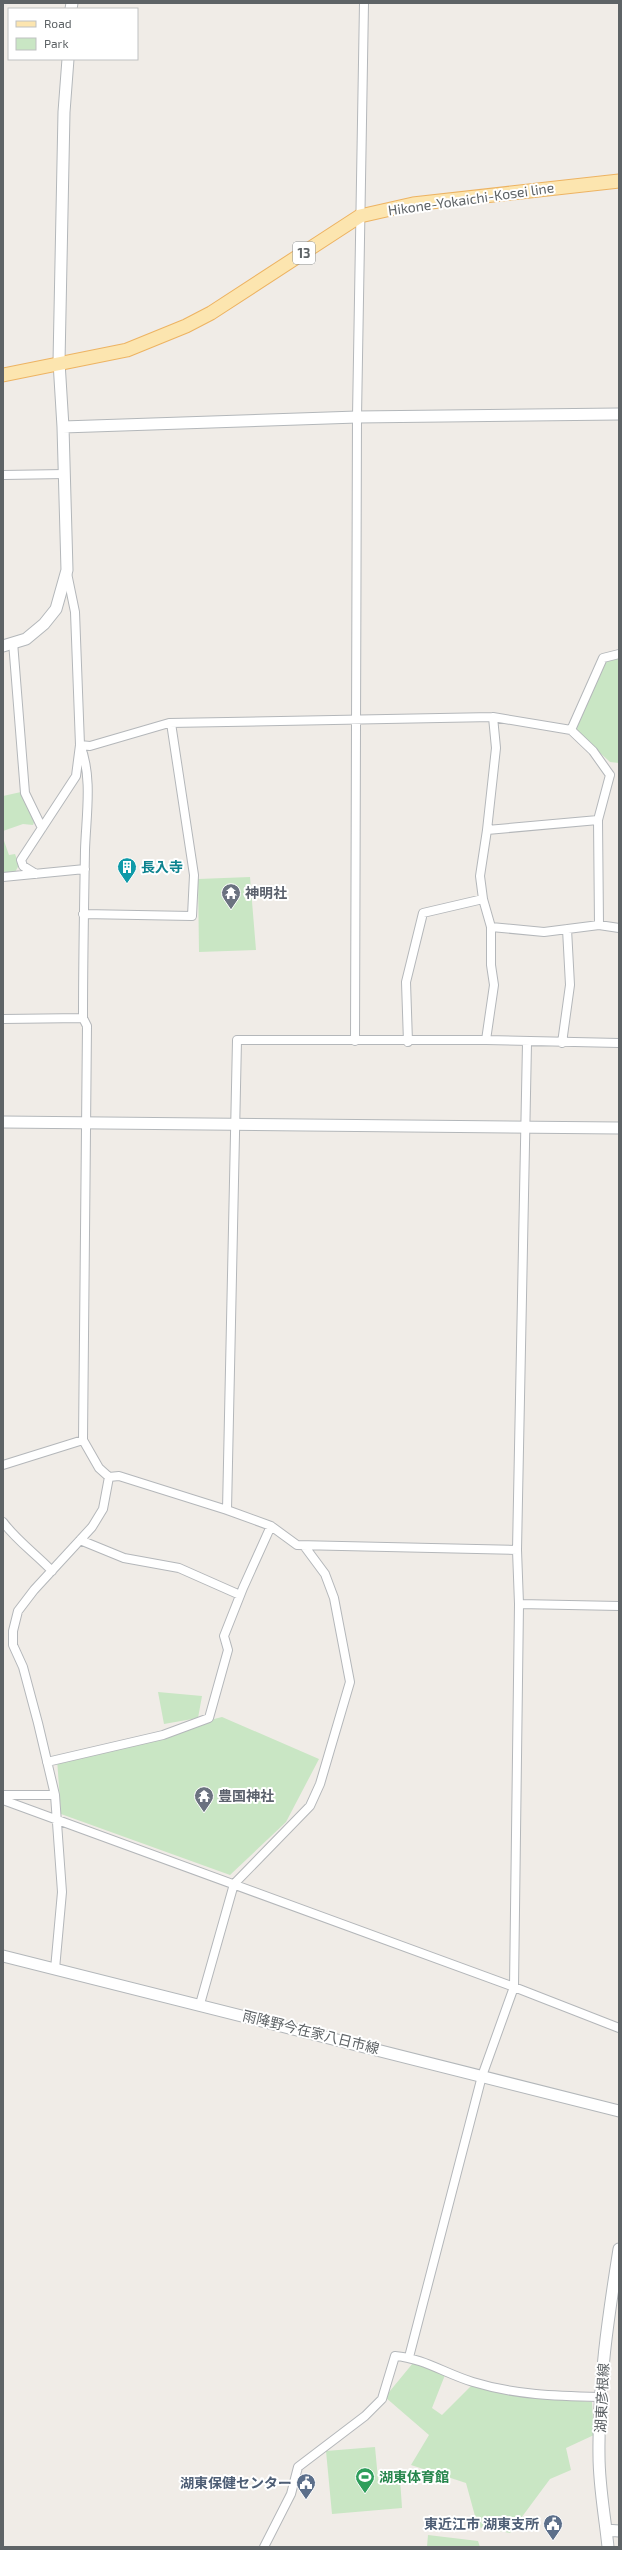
<svg xmlns="http://www.w3.org/2000/svg" width="622" height="2550" font-family="'Exo 2','Noto Sans JP',sans-serif">
<style>
.green{fill:#c9e6c4}
.lines{fill:none;stroke-linecap:round;stroke-linejoin:round}
.street-casing{stroke:#b4b7ba;stroke-width:10}
.secondary-casing{stroke:#b3b7ba;stroke-width:13}
.primary-casing{stroke:#edb362;stroke-width:15}
.street{stroke:#fff;stroke-width:8}
.secondary{stroke:#fff;stroke-width:11}
.primary{stroke:#fce5af;stroke-width:13}
.labels{text-anchor:middle;stroke-width:4;stroke-linejoin:round;paint-order:stroke}
.shield{fill:#fff;stroke:#8e9294;stroke-width:1}
.shield-label{font-size:13px;font-weight:bold;fill:#5e6366}
.street-label{font-size:14px;fill:#5e6366;stroke:#fff}
.culture-label{font-size:14px;font-weight:bold;fill:#0d838f;stroke:#fff;text-anchor:start}
.worship-label{font-size:14px;font-weight:bold;fill:#5b616d;stroke:#fff;text-anchor:start}
.leisure-label{font-size:14px;font-weight:bold;fill:#27864d;stroke:#fff;text-anchor:start}
.service-label{font-size:14px;font-weight:bold;fill:#4e5e75;stroke:#fff;text-anchor:end}
</style>
<rect width="100%" height="100%" fill="#f0ece7"/>
<!-- green -->
<path class="green" d="M619,656V763L610,762L574,729L606,660Z
M21,792L35,820L33,825L23,824L3,831V796Z
M3,838L9,855L15,854L19,865L14,874L3,875Z
M250,877L256,950L199,952L198,879Z
M158,1692L202,1696L198,1718L164,1724Z
M222,1717L319,1759L286,1822L230,1875L61,1814L57,1759Z
M413,2363L445,2375L432,2408L442,2415L474,2383L517,2396L592,2402L594,2435L566,2448L571,2470L550,2479L510,2533L478,2527L466,2483L411,2465L429,2435L385,2397Z
M375,2447L378,2479L400,2478L402,2508L332,2514L326,2451Z
M428,2535L478,2541L480,2547H427Z"/>
<g class="lines">
<defs>
<path id="street" d="M3,475L65,474
M13,642L25,793L42,828
M571,730L603,658L619,654
M80,745C93,776 86,817 85,850C84,906 83,962 83,1018L87,1026L83,1440L99,1468L109,1477L119,1476L227,1510L271,1526L297,1545L517,1550
M80,745L90,746L169,723L493,717L571,730L593,751L610,775
M610,775L598,820L599,925L619,928
M487,830L496,748L493,717
M36,874L23,866L21,860L76,776L80,745L75,612L67,573
M3,877L85,869
M483,899L480,876L487,830L598,820
M83,914L192,916L194,875L171,723
M3,1019L83,1018
M486,1040L494,985L491,965V927
M355,1041L357,417L364,3
M408,1042L406,982L423,913L483,899L491,927L544,932L599,925
M562,1043L570,985L567,929
M3,1465L83,1440
M227,1510L237,1040H486L619,1043
M3,1522C17,1541 36,1554 52,1571
M80,1540L124,1558L179,1568L240,1595
M519,1604L619,1606
M47,1762L163,1735L209,1718L228,1650L224,1636L243,1588L271,1526
M3,1795H55
M3,1800L514,1987L619,2028
M55,1969L62,1892L55,1795L38,1723L23,1667L13,1645V1631L18,1611L34,1590L92,1527L103,1509L109,1477
M200,2004L234,1884L310,1806L320,1784L350,1682L334,1598L325,1574L305,1547
M409,2357L482,2076L514,1987L519,1604L517,1550L527,1043
M264,2547L291,2494L298,2467L365,2416L382,2399L395,2356C423,2358 446,2374 473,2382C515,2395 556,2396 600,2397"/>
<path id="secondary" d="M71,9L72,3
M63,427L357,417L619,414
M3,646L26,639L44,624L56,609L67,570L63,427L59,362L64,112L68,59
M3,1122L619,1128
M3,1956L619,2111
M606,2530L619,2531
M608,2547C605,2517 599,2486 599,2456C598,2386 608,2318 619,2249"/>
<path id="primary" d="M3,375L127,350L186,326L211,313L360,216L413,204L619,181"/>
</defs>
<!-- street casing -->
<use href="#street" class="street-casing"/>
<!-- secondary casing -->
<use href="#secondary" class="secondary-casing"/>
<!-- primary casing -->
<use href="#primary" class="primary-casing"/>
<!-- street -->
<use href="#street" class="street"/>
<!-- secondary -->
<use href="#secondary" class="secondary"/>
<!-- primary -->
<use href="#primary" class="primary"/>
</g>
<!-- icons -->
<defs>
<symbol id="building-pin" viewBox="-11 -11 22 30"><path d="M0 17L-7.5 6A9.5 9.5 0 1 1 7.5 6Z" fill="#0f9aa8" stroke="#fff"/><path d="M-4-6H4V6H1V3H-1V6H-4ZM-2.5-4.3h1.7v1.8h-1.7ZM.8-4.3h1.7v1.8H.8ZM-2.5-1h1.7V.8h-1.7ZM.8-1h1.7V.8H.8Z" fill="#fff"/></symbol>
<symbol id="temple-pin" viewBox="-11 -11 22 30"><path d="M0 17L-7.5 6A9.5 9.5 0 1 1 7.5 6Z" fill="#6b7280" stroke="#fff"/><path d="M0-6L5-2H3V0L6.5 2.5H4V6H1.5V3h-3V6H-4V2.5H-6.5L-3 0V-2H-5Z" fill="#fff"/></symbol>
<symbol id="stadium-pin" viewBox="-11 -11 22 30"><path d="M0 17L-7.5 6A9.5 9.5 0 1 1 7.5 6Z" fill="#2e9e5b" stroke="#fff"/><path d="M0-5a6.5 5 0 1 0 0 10a6.5 5 0 1 0 0-10ZM-3.5-1.8h7v3.6h-7Z" fill="#fff"/></symbol>
<symbol id="civic-pin" viewBox="-11 -11 22 30"><path d="M0 17L-7.5 6A9.5 9.5 0 1 1 7.5 6Z" fill="#5c6f8a" stroke="#fff"/><path d="M-.6-6.5H3V-4.5H.6V-3L4-1V1h2V6H-6V1h2V-1L-.6-3ZM-1.2 2.5V6h2.4V2.5Z" fill="#fff"/></symbol>
</defs>
<g fill-rule="evenodd">
<use href="#building-pin" x="116" y="856" width="22" height="30"/>
<use href="#temple-pin" x="220" y="882" width="22" height="30"/>
<use href="#temple-pin" x="193" y="1785" width="22" height="30"/>
<use href="#stadium-pin" x="354" y="2466" width="22" height="30"/>
<use href="#civic-pin" x="295" y="2472" width="22" height="30"/>
<use href="#civic-pin" x="542" y="2513" width="22" height="30"/>
</g>
<g class="labels">
<!-- shield labels -->
<rect class="shield" x="293" y="242" width="22" height="22" rx="3"/>
<g class="shield-label">
<text x="304" y="258">13</text>
</g>
<!-- street labels -->
<g class="street-label">
<text transform="translate(471 199) rotate(-8)" y="5">Hikone-Yokaichi-Kosei line</text>
<text transform="translate(311 2032) rotate(14)" y="5">雨降野今在家八日市線</text>
<text transform="translate(602 2398) rotate(-87)" y="5">湖東彦根線</text>
</g>
<!-- culture labels -->
<g class="culture-label">
<text x="141" y="872">長入寺</text>
</g>
<!-- worship labels -->
<g class="worship-label">
<text x="245" y="898">神明社</text>
<text x="218" y="1801">豊国神社</text>
</g>
<!-- leisure labels -->
<g class="leisure-label">
<text x="379" y="2482">湖東体育館</text>
</g>
<!-- service labels -->
<g class="service-label">
<text x="292" y="2488">湖東保健センター</text>
<text x="539" y="2529">東近江市 湖東支所</text>
</g>
</g>
<!-- border -->
<rect width="622" height="2550" fill="none" stroke="#5e6366" stroke-width="8"/>
<!-- legend -->
<rect x="8" y="8" width="130" height="52" fill="#ffffff" stroke="#bfc1c2"/>
<rect x="16" y="21" width="20" height="6" fill="#fce5af" stroke="#bfc1c2"/>
<text x="44" y="28" font-size="12" fill="#5e6366">Road</text>
<rect x="16" y="38" width="20" height="12" fill="#c9e6c4" stroke="#bfc1c2"/>
<text x="44" y="48" font-size="12" fill="#5e6366">Park</text>
</svg>
